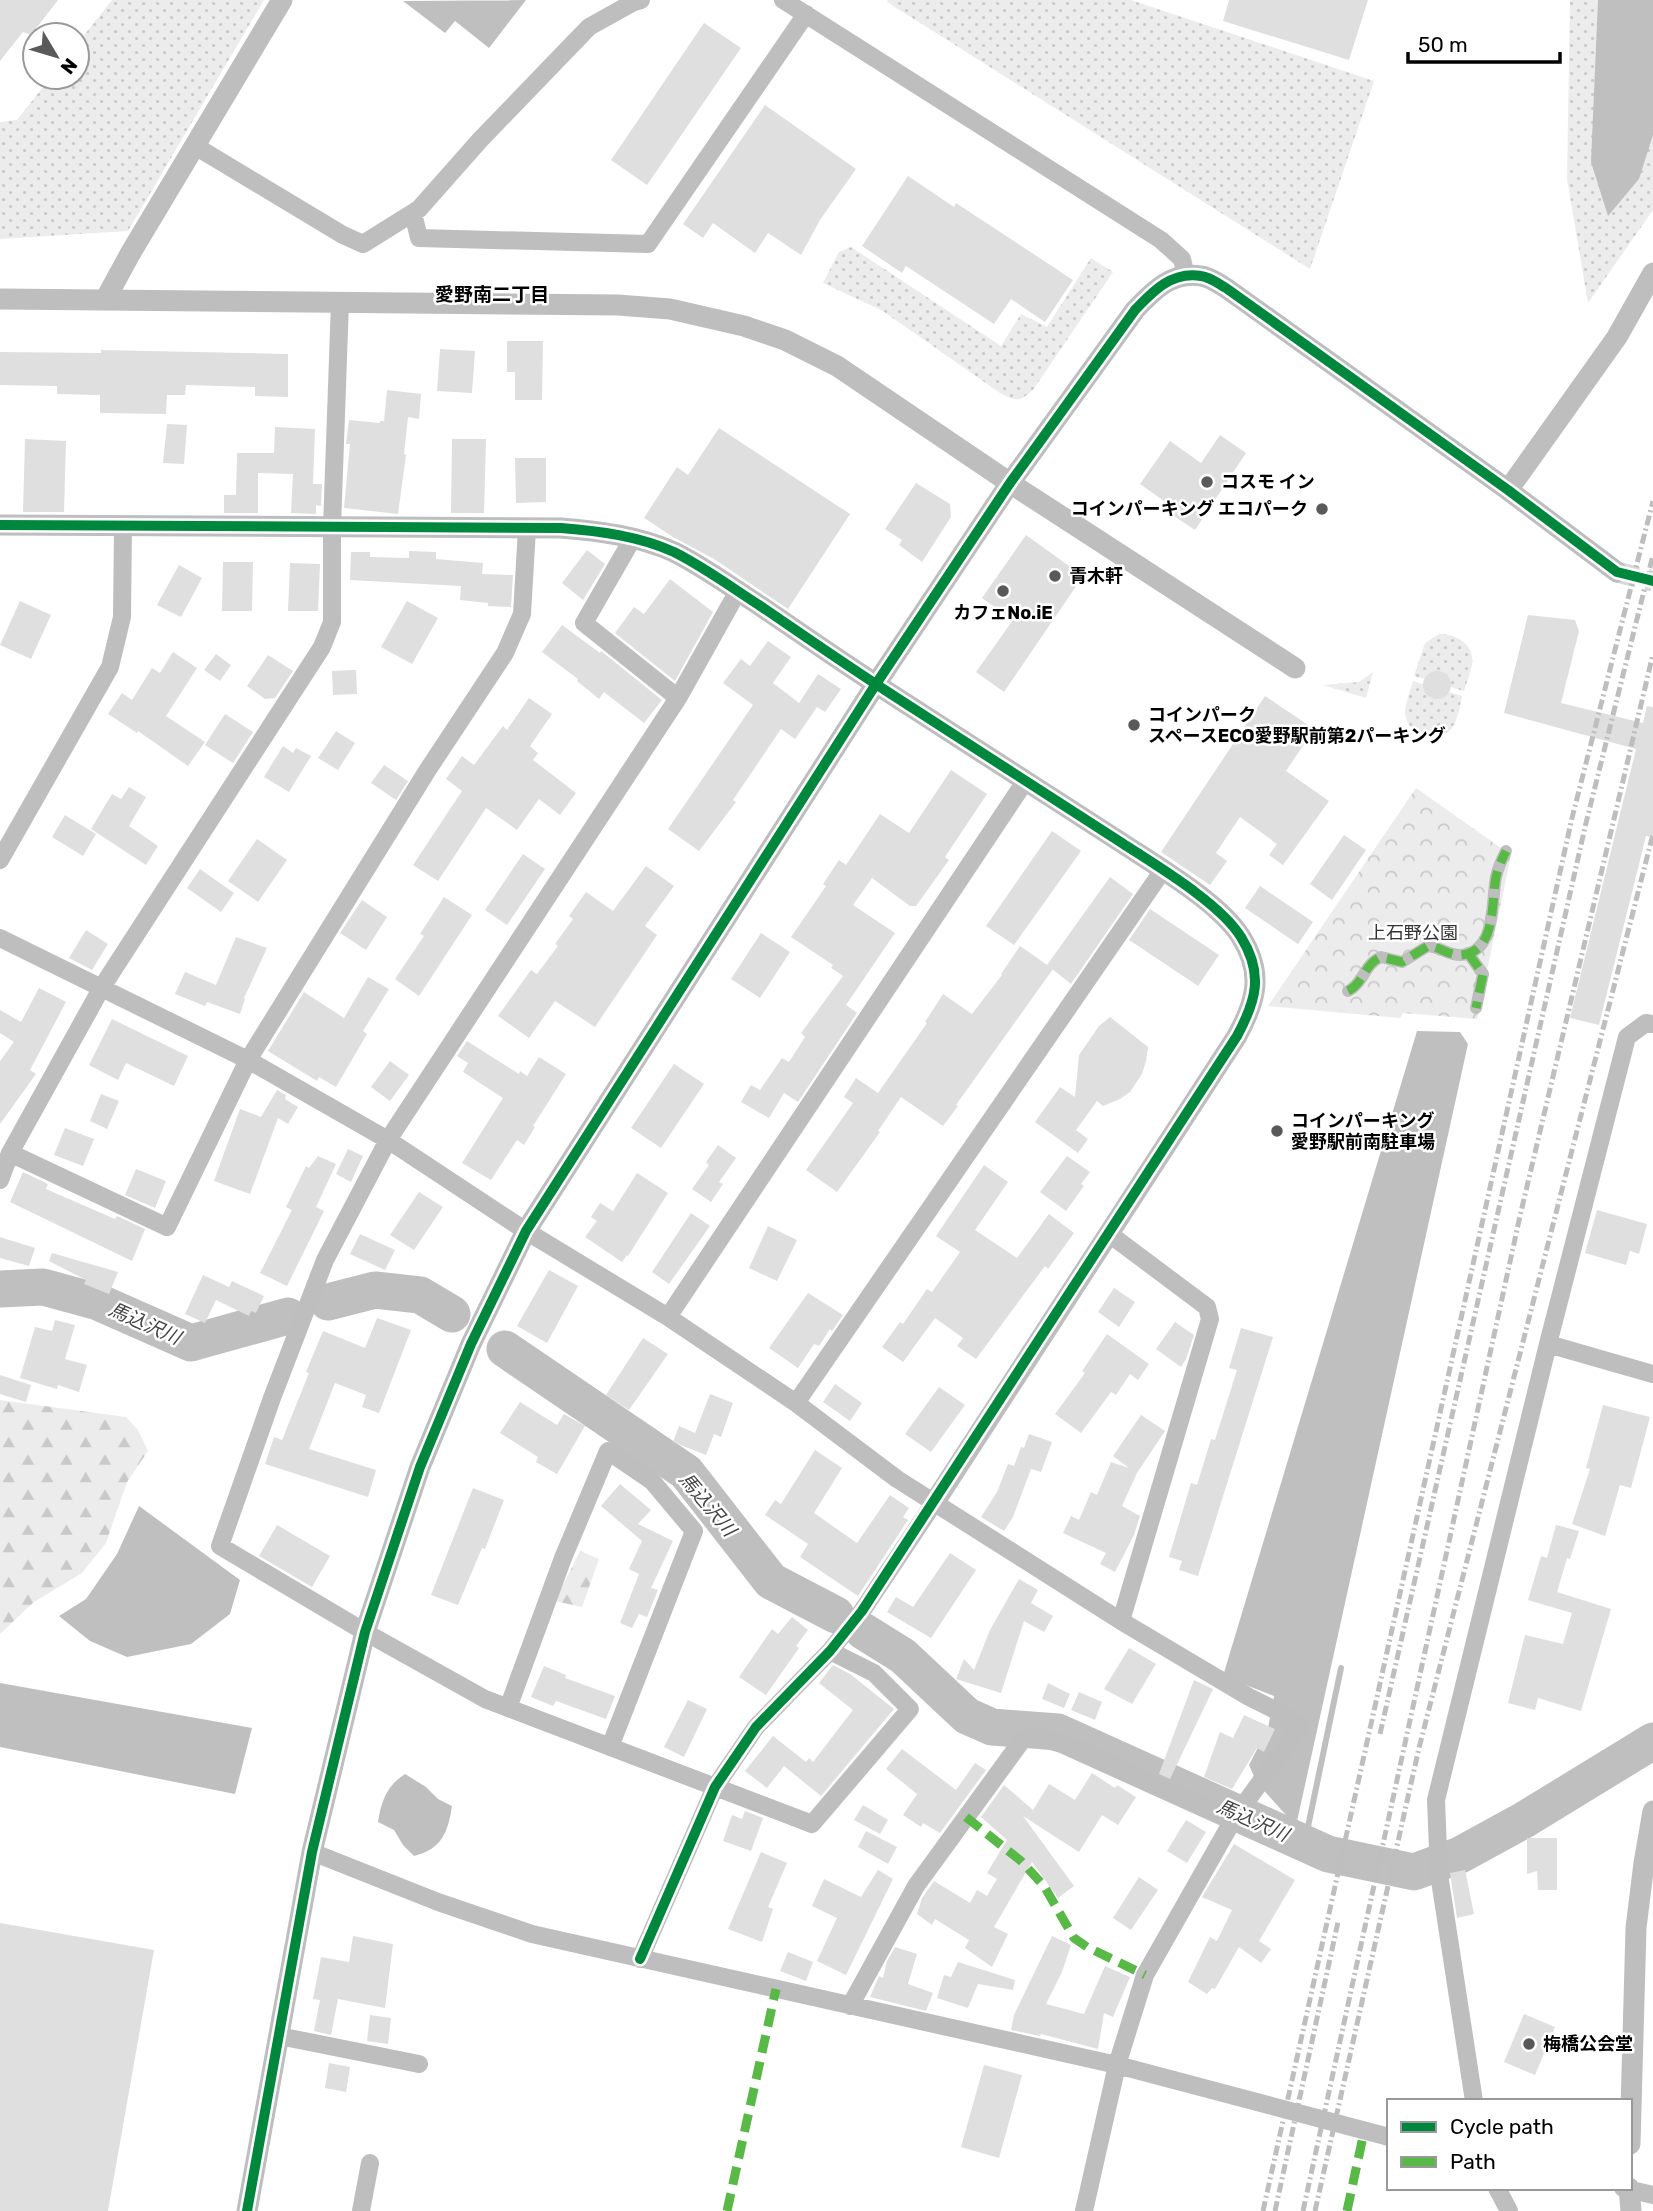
<svg xmlns="http://www.w3.org/2000/svg" width="1653" height="2211" font-family="Rubik,'Noto Sans JP',sans-serif">
<style>
.grass{fill:url(#grass-dots)}
.forest{fill:url(#forest-firs)}
.park{fill:url(#park-crowns)}
.water{fill:#bfbfbf}
.lines{fill:none;stroke-linecap:round;stroke-linejoin:round}
.stream{stroke:#bfbfbf;stroke-width:6}
.river{stroke:#bfbfbf;stroke-width:37}
.building{fill:#dfdfdf}
.tertiary-tunnel{stroke:#d9d9d9;stroke-width:21;stroke-dasharray:21 10;stroke-linecap:butt}
.pedestrian{stroke:#bebebe;stroke-width:12}
.minor{stroke:#bebebe;stroke-width:18}
.tertiary{stroke:#bebebe;stroke-width:21}
.rail{stroke:#bebebe;stroke-width:5;stroke-dasharray:10 3.5 2 3.5;stroke-linecap:butt}
.quiet{stroke:#58b947;stroke-width:9;stroke-dasharray:18 9;stroke-linecap:butt}
.cycleway-casing{stroke:#fff;stroke-width:15}
.cycleway{stroke:#00873e;stroke-width:10}
.poi-dot{fill:#595959;stroke:#fff;stroke-width:2.5}
.labels{text-anchor:middle;stroke-width:5;stroke-linejoin:round;paint-order:stroke}
.poi-label{font-size:18px;font-weight:bold;fill:#000;stroke:#fff;text-anchor:start}
.park-label{font-size:18px;fill:#333;stroke:#fff}
.neighbourhood-label{font-size:19px;font-weight:bold;fill:#000;stroke:#fff}
.water-label{font-size:19px;font-style:italic;fill:#444;stroke:#fff}
</style>
<defs>
<pattern id="grass-dots" width="8" height="8" patternUnits="userSpaceOnUse" patternTransform="scale(1.75)"><rect width="8" height="8" fill="#ececec"/><path d="M2 2h.1M6 6h.1" fill="none" stroke="#c9c9c9" stroke-width="1.8" stroke-linecap="round"/></pattern>
<pattern id="forest-firs" width="22" height="20" patternUnits="userSpaceOnUse" patternTransform="scale(1.75)"><rect width="22" height="20" fill="#ececec"/><path d="M5 1l3.5 6h-7zM16 11l3.5 6h-7z" fill="#c9c9c9"/></pattern>
<pattern id="park-crowns" width="20" height="18" patternUnits="userSpaceOnUse" patternTransform="scale(1.75)"><rect width="20" height="18" fill="#ececec"/><path d="M2 6a3 3 0 1 1 6 0M12 15a3 3 0 1 1 6 0" fill="none" stroke="#c9c9c9"/></pattern>
</defs>
<rect width="100%" height="100%" fill="#fff"/>
<!-- grass -->
<path class="grass" d="M112,0H264L128,231L0,239V122L17,120L51,77H77V44Z
M888,0H1131L1374,81L1310,269L887,2Z
M1570,0H1653V210L1588,303L1567,179Z
M851,247L1001,346L1021,314L1047,327L1091,258L1113,272L1033,390C1019,402 1017,402 1000,393L883,311L823,283L839,252Z
M1439,634C1456,634 1475,644 1472,664C1471,673 1466,683 1464,691L1414,676L1425,643Z
M1373,672L1366,698L1323,685L1359,682Z
M1413,681L1462,696C1460,706 1458,719 1452,728C1438,745 1407,736 1405,713C1405,704 1410,691 1413,681Z"/>
<!-- forest -->
<path class="forest" d="M0,1400L126,1417L138,1430L148,1451L127,1482L106,1543L82,1573L34,1602L0,1634Z
M580,1551L599,1559L582,1607L555,1601Z"/>
<!-- park -->
<path class="park" d="M1416,788L1511,855L1477,1019L1403,1013L1400,1018L1268,1006Z"/>
<!-- water -->
<path class="water" d="M526,0L489,48L455,21L445,33L403,1Z
M1598,0H1653V135L1639,179L1608,216L1591,162Z
M1417,1031L1460,1032L1468,1044L1296,1826L1257,1783L1249,1765L1268,1728L1274,1696L1223,1676Z
M139,1506L240,1580L230,1614L191,1644L127,1657L90,1641L59,1616L86,1599L117,1554Z
M0,1683L252,1728L235,1794L0,1747Z
M405,1774L426,1787L438,1799L452,1806C448,1832 442,1849 414,1856L403,1845L394,1830L378,1822C381,1802 387,1785 405,1774Z"/>
<g class="lines">
<!-- stream -->
<path class="stream" d="M1328,1854L1305,1841L1341,1668"/>
<!-- river -->
<path class="river" d="M0,1289L43,1287L98,1302L191,1343L288,1316
M328,1302L375,1290L420,1295L452,1314
M505,1349L686,1472L771,1581L836,1615
M863,1631L903,1656L967,1716L992,1727L1058,1732L1328,1854L1414,1872L1460,1855L1524,1820L1653,1741"/>
</g>
<!-- building -->
<path class="building" d="M0,0H58L31,35L23,32L0,61Z
M1229,0H1368L1349,60L1223,21Z
M704,23L741,48L647,185L611,160Z
M765,105L856,169L820,220L801,255L768,233L755,253L713,223L703,238L683,224Z
M908,176L954,207L956,203L1073,280L1045,322L1011,299L994,324L906,266L902,273L862,246Z
M507,341H543L542,400H515V372H507Z
M440,349L475,351L472,393L437,391Z
M101,350L288,354V397L255,396V387L186,385L185,395H167L166,414L100,413V395L57,394V386L0,385V352L101,353Z
M387,390L421,394L419,419L408,417L404,454L406,455L398,514L344,508L350,444H346L349,420L380,423V421H384Z
M167,424L187,425L184,464L163,463Z
M275,427L315,429L313,484H322L321,506L316,505V514L291,513L293,474L258,473V513H224V495H236L237,453H274Z
M719,428L850,514L788,609L714,559L673,537L644,518L677,467L688,475Z
M1220,435L1246,453L1195,530L1168,512L1171,506L1140,484L1170,441L1201,463Z
M25,439L66,441L64,512H23Z
M452,439H486L484,513H451Z
M515,458H546V502L516,503Z
M916,483L950,504L951,517L922,562L899,545L902,540L885,529Z
M1026,535L1083,576L1004,692L976,672L1013,620L982,598Z
M587,550L605,564L583,600L562,583Z
M409,551L436,552V559L483,563L482,574L513,575L511,607L488,606V603L460,600L461,586L350,580L351,552H370V557L409,558Z
M223,562H253L252,611H222Z
M290,563L320,564L318,611H288Z
M179,565L202,578L181,617L157,605Z
M670,579L713,612L675,681L615,633L634,607L644,614Z
M20,601L51,615L31,659L0,645Z
M407,601L438,618L412,664L381,647Z
M1528,615L1575,620L1579,631L1561,703L1643,723L1647,706L1653,707V837L1646,836L1599,1025L1570,1018L1636,749L1504,713Z
M562,625L600,653L601,651L662,700L644,723L604,692L599,699L577,681L578,679L542,652Z
M768,641L791,657L773,683L799,703L818,674L841,689L825,712L817,707L795,739L781,729L733,800L736,802L699,851L668,829L753,705L723,683L741,659L750,666Z
M173,652L197,668L166,716L205,742L188,766L138,731L137,733L108,714L122,693L132,700L152,668L160,673Z
M216,654L231,665L220,681L204,670Z
M268,655L293,671L275,698L265,699L247,686Z
M356,670L357,694L333,695L332,671Z
M1423 685a14 14 0 1 1 28 0a14 14 0 1 1-28 0Z
M1265,696L1314,729L1286,771L1329,801L1283,865L1269,855L1277,844L1240,817L1216,853L1227,861L1210,885L1161,852Z
M529,698L552,714L530,746L538,753L533,760L576,793L560,815L539,799L517,830L486,808L438,881L413,865L462,791L446,779L462,756L474,765L503,726L507,730Z
M225,714L253,732L233,763L205,745Z
M336,731L355,743L338,770L318,758Z
M283,746L293,753L296,748L311,756L289,792L264,777Z
M384,765L408,781L396,800L371,783Z
M951,770L987,794L945,857L949,860L916,906H910L872,878L853,905L895,933L846,1005L857,1013L798,1102L784,1093L769,1118L741,1102L751,1085L760,1090L782,1058L789,1062L805,1037L801,1033L843,976L831,968L833,965L791,937L826,886L823,884L839,860L846,865L880,814L909,833Z
M129,787L146,797L129,826L158,846L146,865L91,829L112,794L121,799Z
M65,815L96,834L83,856L52,837Z
M1052,831L1081,851L1014,945L986,926Z
M1344,835L1366,850L1332,900L1310,884Z
M257,839L287,860L258,902L228,881Z
M523,854L545,869L507,925L485,910Z
M646,866L674,886L645,926L657,935L595,1027L555,1001L529,1038L498,1016L531,970L537,974L558,946L555,944L573,919L569,916L586,892L613,911Z
M200,869L234,893L221,912L187,888Z
M1110,877L1133,894L1071,984L1047,965Z
M1260,886L1313,922L1298,944L1245,908Z
M444,897L472,915L419,996L395,979L424,936L420,934Z
M362,900L387,917L366,950L340,933Z
M1150,909L1219,955L1198,986L1129,940Z
M86,930L108,944L92,970L69,958Z
M761,933L790,952L760,998L731,979Z
M236,937L267,948L244,998L245,999L240,1014L207,1002L205,1006L175,994L185,972L216,985Z
M1020,946L1053,969L956,1105L958,1106L943,1126L901,1097L878,1131L880,1132L837,1192L806,1170L853,1103L844,1097L856,1078L878,1093L927,1023L925,1022L943,994L972,1014L1002,975L1001,974Z
M368,977L389,989L363,1031L367,1034L336,1087L319,1077L317,1081L268,1051L304,992L344,1018Z
M39,988L66,1002L30,1070L36,1074L0,1124V1061L14,1042L0,1033V1010L21,1022Z
M1110,1017L1148,1047L1146,1061L1142,1074L1130,1092L1120,1099L1103,1106L1097,1101L1076,1130L1088,1139L1078,1153L1035,1122L1060,1087L1075,1097L1079,1055L1099,1026Z
M112,1019L188,1056L174,1086L126,1063L118,1080L89,1065Z
M467,1041L519,1074L520,1071L527,1076L539,1057L566,1074L533,1126L535,1127L524,1145L517,1140L491,1180L462,1163L503,1098L463,1072L468,1063L457,1056Z
M390,1061L409,1075L390,1101L371,1087Z
M674,1064L704,1084L661,1148L631,1128Z
M277,1090L286,1095L285,1099L298,1107L288,1124L278,1118L250,1194L214,1181L240,1109L261,1117Z
M101,1094L119,1101L107,1129L90,1121Z
M65,1128L94,1139L83,1166L54,1155Z
M718,1145L736,1158L719,1182L723,1184L711,1202L692,1189L709,1165L706,1162Z
M348,1149L363,1156L351,1182L336,1174Z
M318,1156L336,1164L316,1207L324,1211L287,1286L260,1273L292,1210L286,1207L306,1166L309,1168Z
M1067,1156L1090,1172L1081,1184L1084,1186L1066,1211L1040,1192Z
M984,1165L1008,1182L975,1230L1017,1258L1049,1214L1074,1233L1048,1269L1045,1266L976,1359L957,1346L963,1338L935,1318L903,1362L882,1347L900,1322L903,1324L927,1289L932,1292L960,1252L936,1236Z
M136,1169L166,1181L155,1208L125,1195Z
M23,1172L48,1184L46,1189L115,1219L117,1216L145,1229L132,1261L10,1202Z
M637,1173L668,1193L628,1256L627,1255L622,1262L585,1237L597,1221L591,1217L600,1203L613,1211Z
M419,1192L443,1207L414,1250L390,1235Z
M1597,1210L1647,1224L1639,1254L1630,1251L1626,1265L1585,1253Z
M691,1213L710,1226L669,1284L652,1272Z
M768,1226L797,1240L777,1281L749,1268Z
M360,1234L395,1250L385,1270L350,1254Z
M0,1237L35,1248L29,1266L0,1258Z
M52,1253L118,1272L109,1294L84,1284L86,1280L49,1261Z
M549,1270L578,1286L547,1343L517,1326Z
M203,1275L229,1287L232,1281L264,1296L256,1313L251,1311L249,1316L216,1300L205,1323L185,1314Z
M1114,1288L1135,1302L1119,1327L1098,1312Z
M808,1293L843,1315L832,1331L830,1329L819,1346L814,1344L798,1368L769,1348Z
M377,1318L411,1330L379,1413L362,1407L366,1395L335,1383L309,1449L376,1470L368,1497L265,1464L274,1437L282,1440L309,1373L306,1372L323,1331L365,1348Z
M55,1320L75,1325L65,1359L87,1365L79,1392L58,1385L57,1389L20,1378L35,1327L52,1331Z
M1175,1322L1194,1335L1186,1359L1181,1367L1156,1349Z
M1241,1328L1273,1337L1198,1576L1179,1570L1182,1561L1169,1557L1191,1483L1197,1485L1211,1439L1215,1440L1237,1370L1229,1368Z
M1107,1334L1149,1364L1138,1380L1130,1374L1116,1395L1111,1392L1081,1433L1055,1414L1085,1373L1082,1371Z
M643,1338L668,1354L629,1410L606,1395Z
M0,1375L31,1385L26,1402L0,1394Z
M835,1384L862,1403L850,1421L823,1402Z
M939,1387L965,1405L931,1452L905,1434Z
M710,1394L733,1403L721,1437L714,1434L706,1455L673,1442L679,1426L695,1433Z
M520,1402L557,1425L564,1414L585,1426L557,1474L536,1462L538,1457L500,1433Z
M1603,1405L1650,1417L1631,1488L1620,1485L1605,1536L1572,1524L1590,1469L1586,1468Z
M1141,1415L1165,1431L1137,1473L1122,1506L1140,1516L1134,1535L1115,1572L1100,1564L1106,1553L1063,1533L1071,1516L1079,1520L1091,1492L1097,1495L1111,1462L1129,1468L1113,1456Z
M1029,1434L1052,1442L1041,1472L1031,1469L1013,1517L1004,1531L981,1517L997,1492L1008,1464L1014,1466L1021,1447L1024,1448Z
M815,1450L842,1468L814,1513L857,1543L890,1495L909,1508L903,1517L908,1520L858,1596L800,1557L808,1544L765,1515L775,1500L781,1504Z
M620,1484L651,1510L638,1524L673,1541L651,1588L658,1590L647,1617L639,1614L632,1628L620,1623L639,1574L629,1569L642,1541L601,1506Z
M473,1488L504,1500L485,1549L482,1548L458,1605L431,1595Z
M277,1525L330,1556L312,1587L259,1556Z
M1556,1525L1579,1531L1570,1559L1567,1558L1557,1592L1611,1609L1581,1711L1538,1698L1535,1710L1508,1703L1525,1635L1563,1644L1572,1613L1528,1600L1541,1556L1547,1558Z
M950,1553L976,1570L931,1638L887,1612L896,1597L913,1607Z
M1019,1579L1038,1590L1031,1603L1053,1616L1044,1632L1024,1621L1001,1693L956,1679L964,1659L974,1670L990,1630Z
M792,1617L808,1630L796,1646L799,1648L766,1695L739,1677L772,1629L778,1634Z
M1129,1648L1156,1664L1132,1704L1104,1689Z
M833,1665L850,1674L894,1709L821,1796L784,1766L767,1788L745,1771L773,1736L806,1762L809,1758L813,1762L853,1710L819,1683Z
M544,1666L566,1675L565,1678L615,1696L606,1719L556,1701L553,1706L531,1697Z
M1194,1680L1213,1689L1170,1779L1159,1774Z
M1048,1683L1070,1694L1064,1708L1042,1699Z
M1079,1692L1102,1702L1095,1720L1071,1710Z
M688,1700L707,1709L684,1757L664,1747Z
M1244,1715L1275,1729L1264,1752L1257,1748L1232,1789L1204,1777L1220,1732L1233,1738Z
M902,1749L956,1790L975,1763L986,1770L940,1833L923,1823L921,1827L903,1815L917,1794L886,1769Z
M1092,1773L1115,1788L1117,1785L1136,1797L1118,1825L1102,1815L1079,1852L1023,1816L1074,1886L1058,1898L1032,1862L994,1927L1008,1934L992,1967L965,1948L969,1940L935,1919L932,1925L917,1914L922,1898L934,1881L970,1903L977,1890L987,1896L997,1879L987,1873L1007,1840L981,1817L1004,1785L1033,1810L1049,1784L1075,1800Z
M863,1805L888,1820L880,1834L854,1820Z
M745,1811L763,1818L751,1851L723,1841L732,1815L742,1819Z
M1186,1820L1206,1832L1187,1863L1167,1851Z
M866,1831L897,1847L888,1864L858,1847Z
M1527,1838H1557V1890H1538L1537,1871L1527,1874Z
M1234,1844L1295,1880L1259,1941L1271,1949L1261,1963L1239,1947L1215,1989L1212,1988L1207,1994L1188,1982L1210,1937L1217,1941L1232,1910L1202,1897Z
M761,1852L787,1863L768,1907L773,1909L762,1942L728,1929Z
M878,1870L893,1879L846,1975L817,1961L837,1918L812,1906L824,1879L861,1897Z
M1465,1870L1474,1914L1457,1918L1450,1873Z
M1139,1877L1158,1890L1131,1930L1113,1918Z
M0,1923L154,1950L108,2211H0Z
M353,1936L393,1944L385,2008L338,1999L331,2035L314,2031L320,2000L313,1999L321,1957L349,1962Z
M1052,1936L1071,1945L1062,1972L1046,2004L1084,2014L1105,1966L1130,1977L1113,2017L1104,2013L1098,2049L1041,2034L1040,2036L1011,2030L1014,2015Z
M895,1947L917,1954L908,1984L933,1993L926,2011L870,1997L879,1976L883,1978L887,1961Z
M788,1952L813,1962L806,1981L780,1971Z
M958,1962L1015,1980L1013,1990L978,1984L968,2008L937,1998L944,1975L951,1977Z
M1524,2014L1555,2027L1535,2075L1504,2062Z
M370,2015L391,2018L388,2044L367,2041Z
M329,2063L350,2067L346,2092L325,2088Z
M984,2065L1022,2075L999,2158L961,2147Z"/>
<g class="lines">
<!-- tertiary-tunnel -->
<path class="tertiary-tunnel" d="M1617,572L1653,581"/>
<!-- pedestrian -->
<path class="pedestrian" d="M1468,953L1483,974L1476,1008
M1348,991C1364,983 1364,964 1381,957L1402,962L1428,946C1440,947 1448,955 1460,955C1497,953 1491,902 1496,877C1498,868 1502,859 1506,851"/>
<!-- minor -->
<path class="minor" d="M783,0L1161,240L1182,259L1186,276
M195,146L343,235L363,244L419,209L480,140L589,27L634,2L641,0
M413,213L419,238L648,244L806,14
M633,538L584,623L678,698
M738,591L678,698L388,1140L325,1260L272,1398L220,1546L365,1632L485,1699L812,1824L910,1709L874,1673L830,1651
M0,860L110,667L122,617L123,526
M0,938L248,1060L388,1140L526,1231L668,1317L796,1403L897,1479L1121,1621L1210,1319L1207,1307L1108,1233
M10,1153L167,1227L248,1060L427,771L505,653L522,614L527,529
M0,1180L10,1153L102,987L322,647L332,622V527L340,302
M668,1317L1026,780
M1548,1344L1653,1374
M796,1403L1163,870
M508,1708L563,1558L608,1451L652,1481L694,1531L610,1747
M312,1852L438,1902L532,1934L1117,2065L1389,2137
M640,1959L715,1787L756,1727L830,1651L862,1611L934,1503
M850,2006L916,1886L1023,1739L1040,1738L1070,1746L1233,1820
M279,2036L419,2064
M1474,2101L1439,1874L1436,1800L1548,1344L1627,1037L1646,1023L1653,1024
M1497,2188L1509,2211
M1623,2188L1653,2195
M361,2211L370,2163
M1084,2211L1117,2065L1145,1975L1233,1820L1300,1727L1283,1714L1249,1697L1121,1621"/>
<!-- tertiary -->
<path class="tertiary" d="M0,299L618,305L670,309L744,326L785,340L837,366L1010,483L1295,668
M105,300L130,254L282,0
M1508,490L1617,337L1653,273
M0,525L561,528C599,531 639,536 674,552C704,567 731,587 759,605C803,635 846,665 891,694C968,744 1045,793 1122,843C1157,866 1220,903 1241,937C1264,974 1256,1001 1237,1036L934,1503
M1630,2144L1636,1928L1644,1863L1653,1811
M1629,2188L1631,2211
M247,2211L312,1852L365,1632L420,1467L471,1344L526,1231L876,684L1010,483L1135,310C1153,291 1172,271 1201,276C1210,277 1219,284 1226,288L1508,490L1617,572"/>
<!-- rail -->
<path class="rail" d="M1380,1734L1586,823L1653,555
M1263,2211L1572,818L1653,501
M1275,2211L1338,1922
M1303,2211L1520,1216L1653,654
M1315,2211L1419,1748L1653,834"/>
<!-- quiet -->
<path class="quiet" d="M1468,953L1483,974L1476,1008
M1348,991C1364,983 1364,964 1381,957L1402,962L1428,946C1440,947 1448,955 1460,955C1497,953 1491,902 1496,877C1498,868 1502,859 1506,851
M966,1817L1021,1861L1044,1886L1074,1938L1087,1947L1145,1975
M727,2211L776,1989
M1347,2211L1364,2132"/>
<defs>
<path id="cycleway" d="M0,525L561,528C599,531 639,536 674,552C704,567 731,587 759,605C803,635 846,665 891,694C968,744 1045,793 1122,843C1157,866 1220,903 1241,937C1264,974 1256,1001 1237,1036L862,1611L830,1651L756,1727L715,1787L640,1959
M247,2211L312,1852L365,1632L420,1467L471,1344L526,1231L876,684L1010,483L1135,310C1153,291 1172,271 1201,276C1210,277 1219,284 1226,288L1508,490L1617,572L1653,581"/>
</defs>
<!-- cycleway casing -->
<use href="#cycleway" class="cycleway-casing"/>
<!-- cycleway -->
<use href="#cycleway" class="cycleway"/>
</g>
<!-- markers -->
<g class="poi-dot">
<circle cx="1207" cy="482" r="7"/>
<circle cx="1322" cy="509" r="7"/>
<circle cx="1055" cy="576" r="7"/>
<circle cx="1003" cy="591" r="7"/>
<circle cx="1134" cy="725" r="7"/>
<circle cx="1277" cy="1131" r="7"/>
<circle cx="1529" cy="2044" r="7"/>
</g>
<g class="labels">
<!-- poi labels -->
<g class="poi-label">
<text x="1221" y="488">コスモ イン</text>
<text x="1308" y="515" text-anchor="end">コインパーキング エコパーク</text>
<text x="1069" y="582">青木軒</text>
<text x="1003" y="619" text-anchor="middle">カフェNo.iE</text>
<text x="1148" y="721">コインパーク<tspan x="1148" dy="21">スペースECO愛野駅前第2パーキング</tspan></text>
<text x="1291" y="1127">コインパーキング<tspan x="1291" dy="21">愛野駅前南駐車場</tspan></text>
<text x="1543" y="2050">梅橋公会堂</text>
</g>
<!-- park labels -->
<g class="park-label">
<text x="1413" y="939">上石野公園</text>
</g>
<!-- neighbourhood labels -->
<g class="neighbourhood-label">
<text x="492" y="301">愛野南二丁目</text>
</g>
<!-- water labels -->
<g class="water-label">
<text transform="translate(145 1323) rotate(24)" y="7">馬込沢川</text>
<text transform="translate(708 1504) rotate(50)" y="7">馬込沢川</text>
<text transform="translate(1253 1820) rotate(24)" y="7">馬込沢川</text>
</g>
</g>
<!-- legend -->
<rect x="1387" y="2099" width="245" height="91" fill="#ffffff" stroke="#999999" stroke-width="2"/>
<rect x="1401" y="2122" width="35" height="10" fill="#00873e" stroke="#999999" stroke-width="2"/>
<text x="1450" y="2134" font-size="21" fill="#000000">Cycle path</text>
<rect x="1401" y="2157" width="35" height="10" fill="#58b947" stroke="#999999" stroke-width="2"/>
<text x="1450" y="2169" font-size="21" fill="#000000">Path</text>
<!-- north arrow -->
<g transform="translate(56 56) rotate(128)"><circle r="33" fill="#ffffff" stroke="#999999" stroke-width="2"/>
<path d="M0-5L12 26L0 18L-12 26Z" fill="#595959"/>
<text y="-10" font-size="19" font-weight="bold" text-anchor="middle" fill="#000000">N</text>
</g>
<!-- scale -->
<path d="M1408 52v10h152v-10" fill="none" stroke="#000000" stroke-width="3.5"/>
<text x="1418" y="52" font-size="21" fill="#000000" stroke="#ffffff" stroke-width="5" paint-order="stroke">50 m</text>
</svg>
